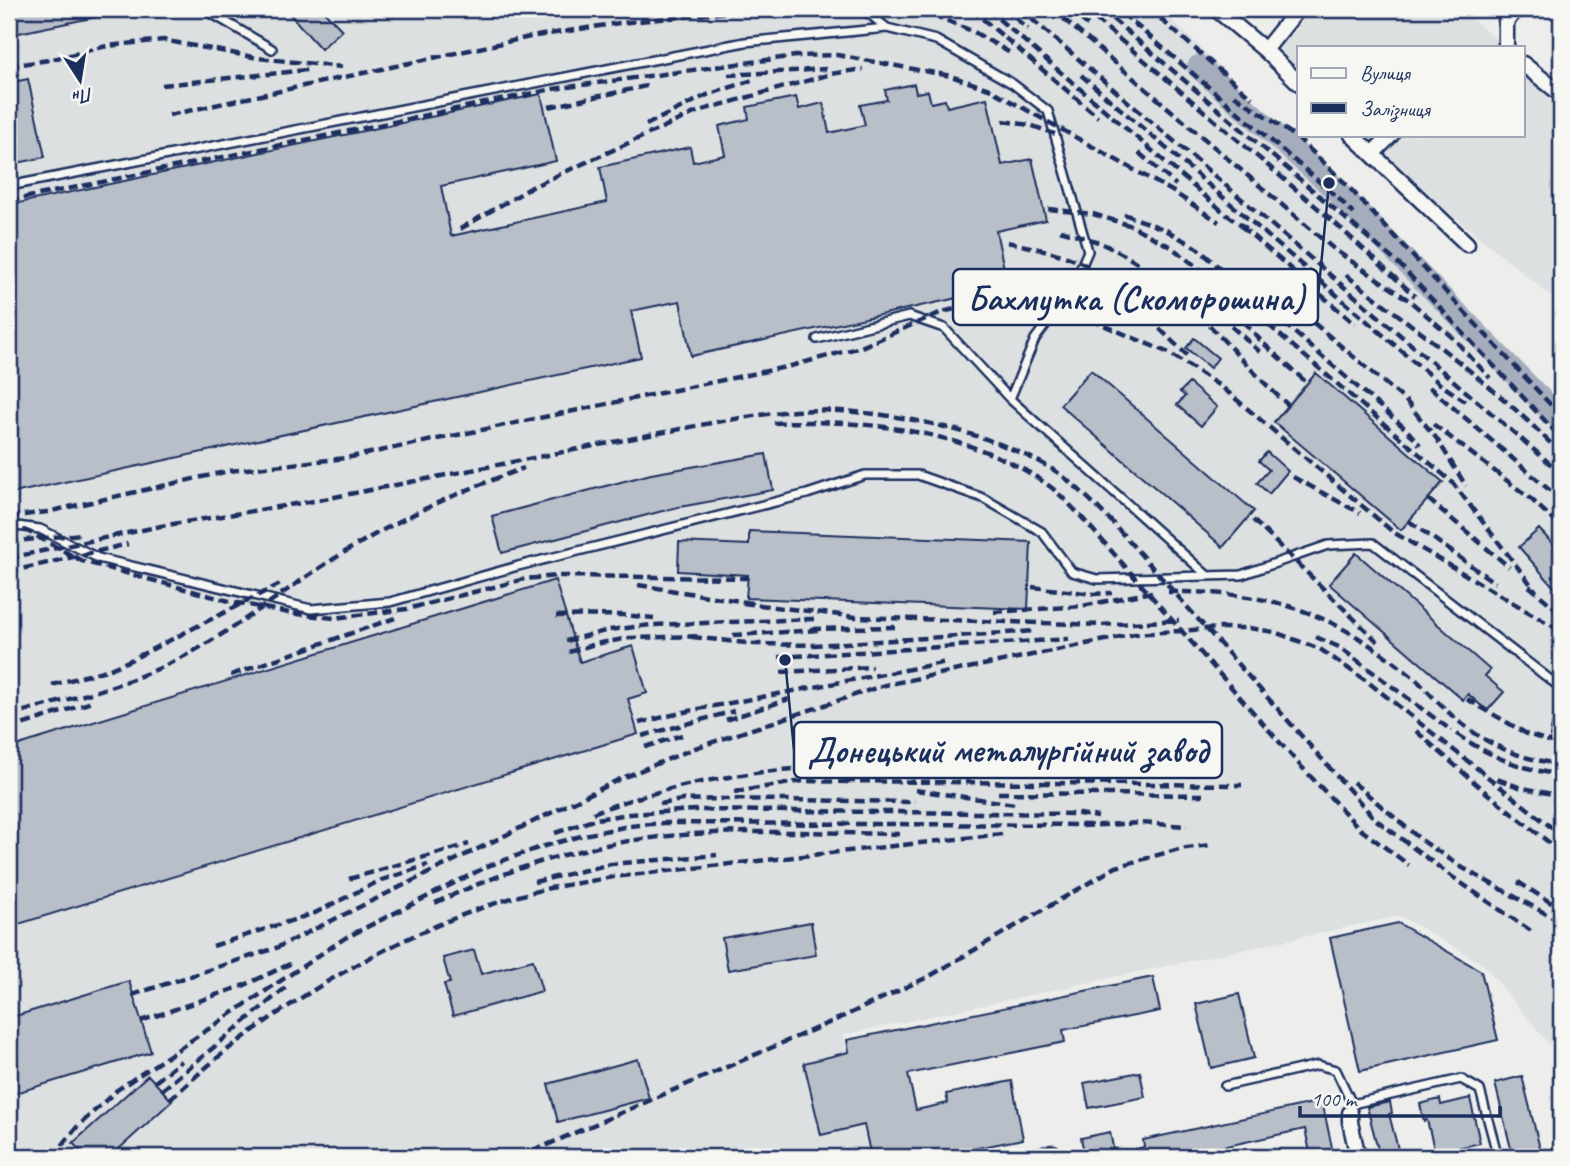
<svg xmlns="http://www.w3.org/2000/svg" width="1570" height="1166" font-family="Caveat,sans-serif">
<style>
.built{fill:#dde0e1}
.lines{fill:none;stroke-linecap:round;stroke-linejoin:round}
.river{stroke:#a5acbc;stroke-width:24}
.building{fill:#b9bfc8;stroke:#1b2f5e;stroke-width:2}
.service-casing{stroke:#1b2f5e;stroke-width:12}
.minor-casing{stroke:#1b2f5e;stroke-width:19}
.service{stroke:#f6f6f2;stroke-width:7}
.minor{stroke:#f6f6f2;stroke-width:14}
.rail{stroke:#1b2f5e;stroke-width:4.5;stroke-dasharray:10 5;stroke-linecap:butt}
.leader{fill:none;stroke:#1b2f5e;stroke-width:2.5}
.callout-dot{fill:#1b2f5e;stroke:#f6f6f2;stroke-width:2.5}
.callout{fill:#f6f6f2;stroke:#1b2f5e;stroke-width:2.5}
.callout-label{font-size:35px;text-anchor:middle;font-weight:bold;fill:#1b2f5e}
</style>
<rect width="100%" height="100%" fill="#edeeec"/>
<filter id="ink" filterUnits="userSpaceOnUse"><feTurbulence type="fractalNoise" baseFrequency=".0143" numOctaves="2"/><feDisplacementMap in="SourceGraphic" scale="14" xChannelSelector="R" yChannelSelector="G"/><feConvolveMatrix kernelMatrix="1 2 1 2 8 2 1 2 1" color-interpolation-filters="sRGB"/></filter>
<g filter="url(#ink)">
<!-- built -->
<path class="built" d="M9,9H1161L1561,404V1059L1483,964L1400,916L843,1035L869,1157H9Z
M1306,9H1460L1500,42L1501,47H1299V89L1265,61Z
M1523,72L1561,103V304L1354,135H1523Z"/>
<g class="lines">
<!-- river -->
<path class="river" d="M1199,67L1329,183L1561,420"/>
</g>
<!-- building -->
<path class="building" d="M9,9H110L111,14L9,35Z
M285,9H322L342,30L321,49Z
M28,79L45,157L9,165V83Z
M914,84L916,93L928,91L931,103L945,100L947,107L987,98L1002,165L1032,159L1046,220L996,231L1008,287L691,356L680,301L631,311L641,357L9,494V205L541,94L556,161L441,186L451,236L607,202L600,167L690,147L693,162L725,155L719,126L749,119L747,107L796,97L799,109L823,103L829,133L865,125L860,105L887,100L885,90Z
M1194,338L1218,358L1210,368L1186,348Z
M1091,370L1254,511L1223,547L1060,405Z
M1316,373L1443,482L1401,530L1274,422Z
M1189,383L1217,407L1201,426L1177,405L1185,396L1180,392Z
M1267,452L1288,471L1269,494L1257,483L1269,470L1259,461Z
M766,454L773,490L674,508L502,553L492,516L651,474Z
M1539,529L1561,553V595L1519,547Z
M749,531L1031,542L1028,609L746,598L748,575L678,571L679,542L749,545Z
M1356,553L1490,670L1485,676L1504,692L1487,711L1468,694L1463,700L1329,584Z
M555,580L580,662L633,646L647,693L628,699L638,734L9,927V748Z
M1555,707H1561V739L1550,737Z
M811,922L816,955L728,970L722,938Z
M1398,923L1481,971L1498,1040L1360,1071L1330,938Z
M474,950L481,974L533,960L542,991L453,1016L444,984L450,983L443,958Z
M1153,977L1160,1011L1063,1030L1065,1042L908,1074L916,1110L948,1103L946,1094L1012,1081L1023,1139L932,1157H871L864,1125L821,1135L804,1063L849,1052L847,1040Z
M129,981L151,1052L9,1095V1018Z
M1239,994L1254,1058L1211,1068L1196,1004Z
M638,1059L649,1098L558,1122L548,1084Z
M1140,1072L1145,1097L1089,1108L1084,1083Z
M148,1075L172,1101L110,1157H86L73,1143Z
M1522,1076L1542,1157H1513L1495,1083Z
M1470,1098L1480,1143L1435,1153L1427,1120L1424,1121L1420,1104L1440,1099L1441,1105Z
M1322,1101L1334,1157H1311L1305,1129L1176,1157H1121V1153L1144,1147L1143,1140Z
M1390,1102L1392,1113L1389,1114L1400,1157H1380L1367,1107Z
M1110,1132L1115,1157H1085L1081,1138Z"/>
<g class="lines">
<defs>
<path id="service" d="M204,9L272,49
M863,9L887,28
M9,186L745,42L887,28L936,40L1013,84L1048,111L1088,251L1070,292L1035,339L1010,399
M817,339L909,316L944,328L1010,399L1208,576
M9,525L40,529L98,558L311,609L390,602L518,566L807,494L865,475H918L983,498L1042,532L1072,572L1097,579L1241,575L1328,545L1373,543L1561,688
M1225,1086L1318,1065L1336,1070L1352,1104
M1350,1113L1352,1104L1461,1079L1480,1090L1498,1157"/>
<path id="minor" d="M1216,9L1265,50L1299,83
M1506,47V22L1516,9
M1265,50L1298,9
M1523,64L1561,94
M1352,135L1467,244
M1372,154L1391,135
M1350,1113V1122L1358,1157
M1032,1157L1053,1153L1054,1157"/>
</defs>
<!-- service casing -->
<use href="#service" class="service-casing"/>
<!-- minor casing -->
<use href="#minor" class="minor-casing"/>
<!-- service -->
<use href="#service" class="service"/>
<!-- minor -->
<use href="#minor" class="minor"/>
<!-- rail -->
<path class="rail" d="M919,9L972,31L1012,54
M971,9L1098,117
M987,9L1227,215L1249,230
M1004,9L1028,29
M1020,9L1561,473
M1052,9L1335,250L1410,301L1453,338L1490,378
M1069,9L1091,28
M1084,9L1326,215L1415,296
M1101,9L1401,266L1561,438
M1149,9L1252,98
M1122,13L1337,197L1354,214
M9,66L49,60L107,46L163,40L258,58L342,67
M728,75L826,69
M1081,75L1440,384L1465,401
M162,85L307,70
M1234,95L1298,138L1344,182L1561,416
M549,107L651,85
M169,115L530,37L619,23L759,9
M1003,121L1030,125L1055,134
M646,125L707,95L756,79
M1139,153L1176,185
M9,201L553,89L796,56L837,55L951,76L989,89L1172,191L1219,222
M1048,209L1093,214L1132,226L1171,247L1231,293L1452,482L1536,591
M1124,214L1166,230L1197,248L1406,429L1420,445
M1241,226L1355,324
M460,229L534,186L699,111L831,74L863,69
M1060,230C1077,235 1096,240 1111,248C1183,283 1230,354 1288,405
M1007,242C1030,247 1053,251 1075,260C1115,276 1154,326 1187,355
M1238,274L1315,324L1406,401L1437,439L1466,486
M1346,275C1419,332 1497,386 1561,454
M1175,276L1260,352
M1213,289L1263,343L1307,383
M1429,387L1561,500
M774,423C864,418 978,432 1052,488C1064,498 1075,510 1086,522L1296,761L1346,814L1360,829L1409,865
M1433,424L1531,499L1561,527
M1293,477L1360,513
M1428,499L1509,567
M9,517L47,512L229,471L346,458L791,366L861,347L942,312L981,303L1009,302L1047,305L1075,313L1169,353L1223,388L1393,532L1561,631
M1253,520L1378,642
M1409,521L1495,583
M9,525L29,532L82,561L229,601L289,613L334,618L407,609L525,579L558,576L747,578
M9,542L81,534
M9,558L161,526L314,501L716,422C742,418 768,413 795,411C875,406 988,429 1057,472C1077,486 1095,505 1112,522L1375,819L1451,876L1531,931
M9,572L128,544
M638,585L752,603
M1529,586L1561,613
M1032,587L1094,594L1112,593
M1168,592C1269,591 1330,610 1409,674C1422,684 1432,697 1444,708C1477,740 1514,759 1561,764
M743,603L856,617L1102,625L1179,620
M994,612L1082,606L1152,592
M556,616L622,615L654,618
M811,629L895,627
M733,635L820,630
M692,637L755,644L815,645L1036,631
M1316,637L1339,647L1452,731
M566,641L609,630L651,625L814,619
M569,652L595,644L630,638L702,636
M779,657L1069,639
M781,672L872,667
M231,675L395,618
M52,685L110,669L135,658L284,582
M1467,699L1527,734L1561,745
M9,715C70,699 134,684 190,653C247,622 298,579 355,546C408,514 466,489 524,468
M726,720L789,699
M639,723L693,710L947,662
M9,729L92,702
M1416,731L1483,790L1561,852
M1457,734C1490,757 1521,769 1561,775
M642,736L734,711
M645,747L682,735
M1497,779L1519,787L1561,796
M845,781L1242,785
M1353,782L1420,839L1461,867L1561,922
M915,790L1015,804
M734,792L803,781L852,782
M998,793L1205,795
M660,804L682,800L722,799L915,802
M593,813C656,788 740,772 807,768C848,767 890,768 931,768
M1082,826L1140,823L1187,826
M555,833L596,819L629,814L696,810L1079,814L1098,817
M349,879L469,844
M534,882L611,864L717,855
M1518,882L1561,909
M435,903C491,877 546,857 606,845C703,826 806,833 904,834
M213,946L315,913L379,881L428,865
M132,995L276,948L620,779L695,748L885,685L1135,634L1219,628H1249L1274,632L1320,649L1368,682L1561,835
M141,1021L245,985L294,962
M155,1082L181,1061
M162,1090L289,985
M170,1099C190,1082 210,1063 231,1047C321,978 439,913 550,888C571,884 592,881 613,877L1002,834
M53,1157L77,1127L117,1090L345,938L488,866L541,847L584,835L629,826L663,823L1092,825
M73,1157L80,1150
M519,1157L840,1018L930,976L1116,867L1179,849L1210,845"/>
</g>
</g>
<!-- callouts -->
<path class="leader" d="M1329 183L1318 297M785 660L794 750"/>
<g class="callout-dot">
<circle cx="1329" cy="183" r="7"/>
<circle cx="785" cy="660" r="7"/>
</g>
<g class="callout">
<rect x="953" y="269" width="365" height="56" rx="7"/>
<rect x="794" y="722" width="428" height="56" rx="7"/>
</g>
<g class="callout-label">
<text x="1136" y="310">Бахмутка (Скоморошина)</text>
<text x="1008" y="762">Донецький металургійний завод</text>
</g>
<!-- margin -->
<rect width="1570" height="1166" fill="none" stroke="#f6f6f2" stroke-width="35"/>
<rect x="18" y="18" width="1535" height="1131" fill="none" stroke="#1b2f5e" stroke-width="2.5" filter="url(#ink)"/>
<!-- legend -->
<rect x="1297" y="46" width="228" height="91" fill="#f6f6f2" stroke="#9ea6b7" stroke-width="2"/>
<rect x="1311" y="68" width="35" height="10" fill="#f6f6f2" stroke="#9ea6b7" stroke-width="2"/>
<text x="1360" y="80" font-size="21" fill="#1b2f5e">Вулиця</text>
<rect x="1311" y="103" width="35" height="10" fill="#1b2f5e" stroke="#9ea6b7" stroke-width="2"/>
<text x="1360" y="116" font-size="21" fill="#1b2f5e">Залізниця</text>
<!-- north arrow -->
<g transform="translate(80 80) rotate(168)" stroke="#f6f6f2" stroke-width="5" paint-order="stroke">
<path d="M0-5L12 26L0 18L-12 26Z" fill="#1b2f5e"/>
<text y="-10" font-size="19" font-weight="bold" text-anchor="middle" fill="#1b2f5e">Пн</text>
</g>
<!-- scale -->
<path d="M1300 1106v10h200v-10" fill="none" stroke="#1b2f5e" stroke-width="3.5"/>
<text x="1311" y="1106" font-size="21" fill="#1b2f5e" stroke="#f6f6f2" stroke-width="5" paint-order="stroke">100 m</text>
</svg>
